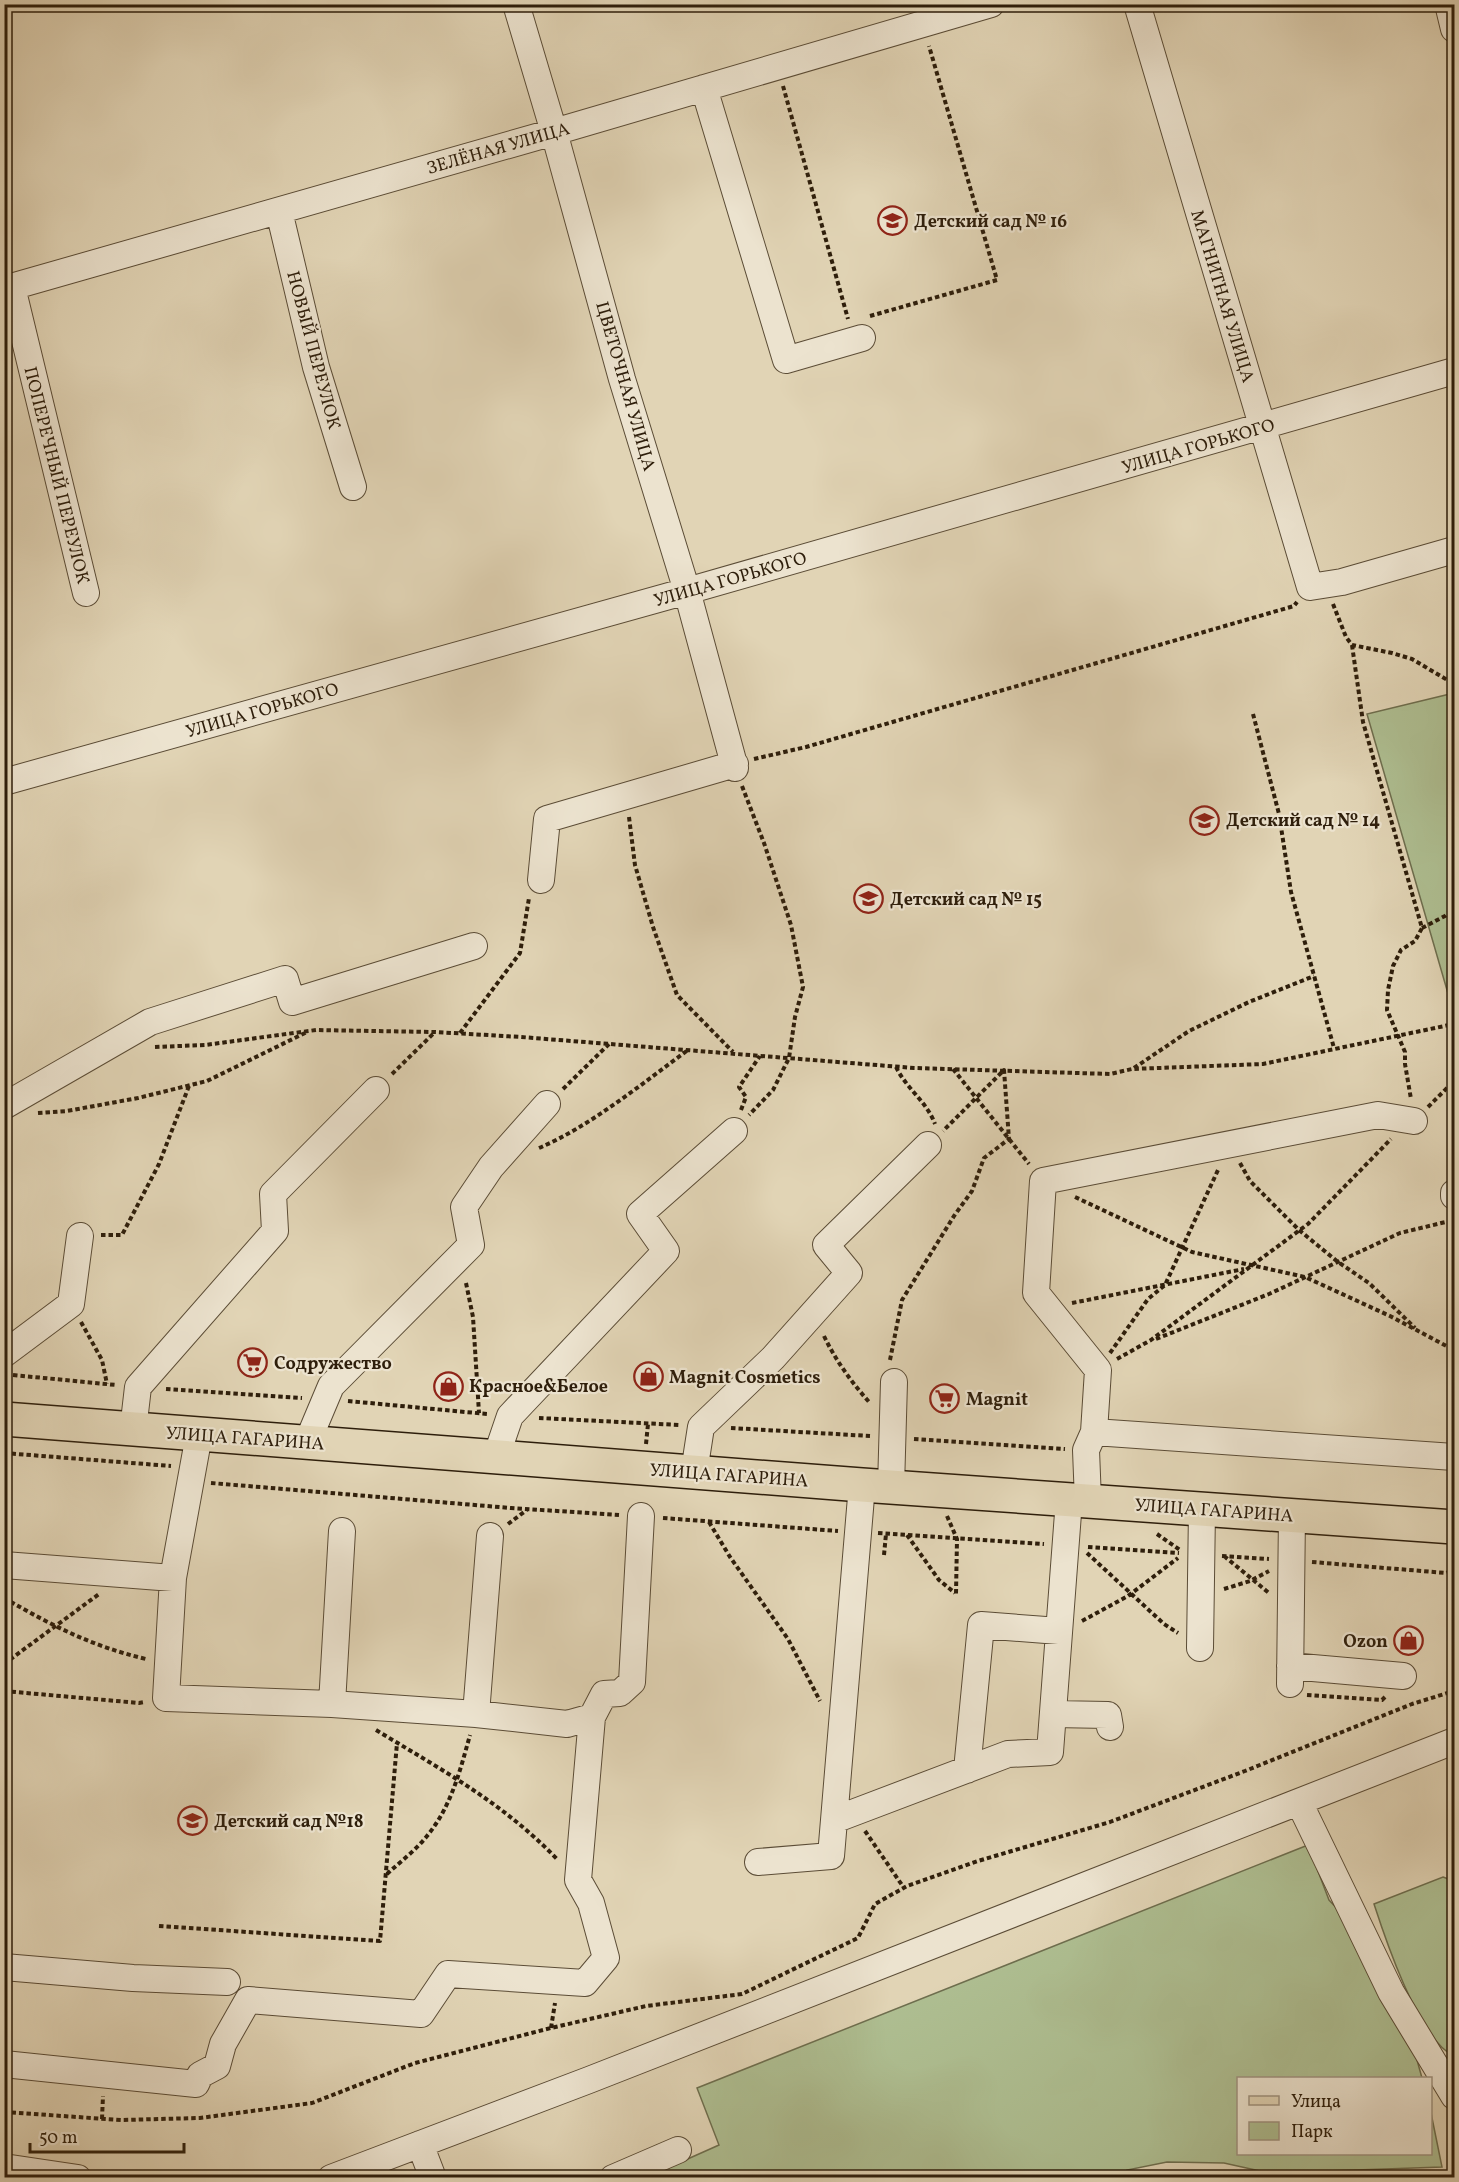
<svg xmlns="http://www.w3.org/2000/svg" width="1459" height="2182" font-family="Vollkorn,serif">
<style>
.green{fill:#aebe91;stroke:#6e6e4e;stroke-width:1.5}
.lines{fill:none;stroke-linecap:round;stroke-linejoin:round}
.minor-casing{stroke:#5b4c36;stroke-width:28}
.major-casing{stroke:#2e1e0b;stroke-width:36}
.path{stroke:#2e1e0b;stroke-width:4;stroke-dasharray:4.5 3;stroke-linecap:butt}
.minor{stroke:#ece3cf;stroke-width:26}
.major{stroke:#e1d4b5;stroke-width:33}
.labels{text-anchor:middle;stroke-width:4.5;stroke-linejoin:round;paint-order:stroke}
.street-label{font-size:18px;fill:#2e1e0b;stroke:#ece3cf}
.poi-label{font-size:18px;font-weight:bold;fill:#2e1e0b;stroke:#ece3cf;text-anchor:start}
</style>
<rect width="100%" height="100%" fill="#e1d4b5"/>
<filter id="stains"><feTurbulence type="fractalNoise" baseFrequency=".00333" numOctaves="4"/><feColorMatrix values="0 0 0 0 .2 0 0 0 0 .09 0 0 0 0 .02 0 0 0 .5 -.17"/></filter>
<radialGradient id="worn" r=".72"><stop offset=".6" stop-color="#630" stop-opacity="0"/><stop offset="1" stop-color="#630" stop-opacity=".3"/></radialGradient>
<!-- green -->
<path class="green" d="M1454,693V995L1449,997L1367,714Z
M1308,1845L1329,1900L1346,1918L1412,2042L1422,2078H1238V2154H1430L1431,2113L1442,2167L1269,2173L1224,2163L1167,2162L1127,2170L1128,2178H645L719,2145L697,2088Z
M1443,1877L1454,1881V2056C1419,2040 1386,1941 1374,1904Z"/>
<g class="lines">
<defs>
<path id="minor" d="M516,4L554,132L622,379L687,591L735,768
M1137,4L1310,587L1342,582L1454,550
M1448,4L1454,29
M704,88L786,360L862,338
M279,211L316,367L353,487
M12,287L86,593
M4,289L554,132L991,4
M4,782L687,591L1454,371
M541,880L547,819L735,764
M4,1106L150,1022L285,979L292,1002L474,946
M1454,1193V1196
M4,1354L71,1304L80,1236
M133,1430L138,1387L275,1231L273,1194L376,1090
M1094,1432L1454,1457
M199,1435L173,1578L166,1698L332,1704L476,1714L567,1724L592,1717L604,1694L620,1693L632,1682L641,1516
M307,1443L331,1386L471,1245L464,1207L491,1167L547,1104
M496,1457L510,1416L666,1251L640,1214L734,1131
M694,1472L701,1427L773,1358L849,1273L826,1245L928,1145
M891,1487L894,1382
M1088,1501L1086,1450L1094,1432L1098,1370L1036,1293L1043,1181L1378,1115L1414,1121
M4,1565L173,1578
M1200,1648L1202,1510
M1290,1666L1403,1676
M1290,1684L1292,1515
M332,1704L342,1531
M476,1714L490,1536
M1053,1714L1108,1715L1110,1727
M967,1770L981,1625L1059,1631
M1299,1802L1391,1992L1454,2096
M834,1820L1008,1754L1050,1752L1069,1500
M758,1862L831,1856L862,1485
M4,1967L133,1978L227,1982
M4,2064L196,2084L200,2075L217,2066L223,2044L248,2000L421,2014L448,1974L585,1983L606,1958L591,1903L578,1880L592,1717
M420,2144L433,2178
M4,2167L78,2178
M331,2178L589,2080L1454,1741
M613,2178L678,2150"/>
<path id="major" d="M4,1419L862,1485L1454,1527"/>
</defs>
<!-- minor casing -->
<use href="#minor" class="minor-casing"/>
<!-- major casing -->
<use href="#major" class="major-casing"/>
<!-- path -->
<path class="path" d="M1013,7L1024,4
M783,86L848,319
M870,316L997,280L929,46
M1333,604L1346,637L1352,645L1392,653L1412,659L1454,684
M1352,645L1363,722L1422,928L1415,941L1401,950L1393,966L1388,990L1387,1010L1405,1052V1064L1411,1099
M1253,714L1279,814L1291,892L1334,1048
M754,759L806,747L1294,606L1297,602
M742,786L764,843L791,925L803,987L795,1017L789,1058L773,1090L749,1115
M629,817L635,865L653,927L677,995L733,1052
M1422,928L1445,916L1454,908
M460,1033L520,953L529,898
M155,1047L205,1045L316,1030L435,1032L521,1037L914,1068L1110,1074L1132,1069L1263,1064L1454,1024
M896,1067C906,1088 927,1102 935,1124
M1134,1068L1189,1031L1249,1002L1314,976
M953,1069L1029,1164
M392,1074L435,1032
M563,1089L609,1044
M1428,1107L1454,1081
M741,1110L746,1097L739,1087L760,1056
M38,1113L67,1111L138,1098L207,1081L307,1032
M539,1148C589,1127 643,1083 688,1050
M1240,1163L1250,1181L1299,1230L1338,1262L1369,1283L1415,1328
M1075,1197L1192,1252L1305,1277L1390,1316L1454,1350
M101,1235H122L159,1164L189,1086
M466,1283L473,1317L479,1413
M1072,1303L1244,1269
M81,1322L102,1360L107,1384
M824,1336C836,1361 852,1383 870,1403
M1156,1339L1269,1294L1400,1233L1454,1220
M1110,1353L1148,1299L1165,1285L1218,1170
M1117,1359L1151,1340L1308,1224L1391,1139
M890,1360L902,1300L954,1216L972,1191L984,1158L1009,1139L1004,1070L943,1131
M13,1375L116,1385
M166,1389L302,1398
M348,1401L487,1414
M539,1418L679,1425
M731,1428L870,1436
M914,1439L1065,1449
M646,1444L648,1424
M4,1453L171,1466
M211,1483L511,1508L619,1515
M947,1516L957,1539L956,1594
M663,1518L838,1531
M709,1522L730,1557L788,1639L820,1701
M508,1524L528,1509
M878,1533L1044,1544
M1157,1534L1180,1550
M907,1535L939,1580L955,1593
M1088,1547L1179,1553
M1087,1553L1164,1624L1178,1633
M884,1555L886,1534
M1222,1556L1269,1559
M1224,1556L1269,1593
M1312,1562L1446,1573L1454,1570
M1224,1589L1250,1581L1269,1571
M4,1598C53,1626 91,1646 146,1659
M1082,1621L1128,1596L1178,1558
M4,1664L99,1594
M4,1691L139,1703L145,1702
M1307,1695L1382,1700L1385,1697
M376,1730C442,1770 503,1803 557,1859
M865,1831L904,1888
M387,1874C400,1862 416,1850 427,1836C451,1807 460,1771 470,1735
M159,1926L380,1941L397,1743
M551,2028L555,2003
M4,2112L121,2120L200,2118L312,2103L415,2063L551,2028L646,2006L742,1994L858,1938L875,1904L907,1886L978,1861L1110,1822L1245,1771L1412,1704L1454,1691
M102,2119L103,2096"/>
<!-- minor -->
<use href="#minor" class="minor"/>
<!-- major -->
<use href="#major" class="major"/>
</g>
<!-- icons -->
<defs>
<symbol id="school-ring" viewBox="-11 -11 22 22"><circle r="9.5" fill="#ece3cf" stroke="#8f2418" stroke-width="1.5"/><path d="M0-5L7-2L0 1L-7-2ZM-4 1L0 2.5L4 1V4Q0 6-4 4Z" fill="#8f2418"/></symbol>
<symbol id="supermarket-ring" viewBox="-11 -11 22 22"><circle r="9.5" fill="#ece3cf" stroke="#8f2418" stroke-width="1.5"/><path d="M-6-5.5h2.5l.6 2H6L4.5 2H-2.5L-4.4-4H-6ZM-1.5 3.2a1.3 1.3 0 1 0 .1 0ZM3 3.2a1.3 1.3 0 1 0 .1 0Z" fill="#8f2418"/></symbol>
<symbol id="shop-ring" viewBox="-11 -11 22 22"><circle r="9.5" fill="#ece3cf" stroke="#8f2418" stroke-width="1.5"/><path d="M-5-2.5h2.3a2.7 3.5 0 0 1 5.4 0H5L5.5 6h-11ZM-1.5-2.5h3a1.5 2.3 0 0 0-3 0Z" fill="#8f2418"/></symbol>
</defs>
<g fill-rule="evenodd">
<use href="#school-ring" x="876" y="204" width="33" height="33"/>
<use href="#school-ring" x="1188" y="804" width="33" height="33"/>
<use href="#school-ring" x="852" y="882" width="33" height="33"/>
<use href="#supermarket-ring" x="236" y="1346" width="33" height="33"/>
<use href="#shop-ring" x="632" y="1360" width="33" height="33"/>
<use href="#shop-ring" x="432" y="1370" width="33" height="33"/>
<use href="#supermarket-ring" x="928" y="1382" width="33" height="33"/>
<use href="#shop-ring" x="1392" y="1624" width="33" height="33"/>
<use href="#school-ring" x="176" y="1804" width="33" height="33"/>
</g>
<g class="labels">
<!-- street labels -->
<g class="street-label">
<text transform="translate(498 148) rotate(-16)" y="6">ЗЕЛЁНАЯ УЛИЦА</text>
<text transform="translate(1223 296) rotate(73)" y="6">МАГНИТНАЯ УЛИЦА</text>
<text transform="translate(314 350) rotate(75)" y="6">НОВЫЙ ПЕРЕУЛОК</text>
<text transform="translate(626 386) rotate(74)" y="6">ЦВЕТОЧНАЯ УЛИЦА</text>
<text transform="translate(1198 446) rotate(-16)" y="6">УЛИЦА ГОРЬКОГО</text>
<text transform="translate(57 475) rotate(76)" y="6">ПОПЕРЕЧНЫЙ ПЕРЕУЛОК</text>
<text transform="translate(730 579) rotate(-16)" y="6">УЛИЦА ГОРЬКОГО</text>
<text transform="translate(262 710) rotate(-16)" y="6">УЛИЦА ГОРЬКОГО</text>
<text transform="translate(245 1438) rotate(4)" y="6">УЛИЦА ГАГАРИНА</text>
<text transform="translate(729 1475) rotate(4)" y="6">УЛИЦА ГАГАРИНА</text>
<text transform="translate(1214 1510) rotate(4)" y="6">УЛИЦА ГАГАРИНА</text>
</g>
<!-- poi labels -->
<g class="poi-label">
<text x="914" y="227">Детский сад № 16</text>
<text x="1226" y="826">Детский сад № 14</text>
<text x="890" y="905">Детский сад № 15</text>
<text x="274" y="1369">Содружество</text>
<text x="669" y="1383">Magnit Cosmetics</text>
<text x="469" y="1392">Красное&amp;Белое</text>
<text x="966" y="1405">Magnit</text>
<text x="1388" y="1647" text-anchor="end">Ozon</text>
<text x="214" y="1827">Детский сад №18</text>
</g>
</g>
<!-- margin -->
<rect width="1459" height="2182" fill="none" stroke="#e1d4b5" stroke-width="24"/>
<rect x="6" y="6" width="1447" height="2170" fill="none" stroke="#2e1e0b" stroke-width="3"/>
<rect x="12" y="12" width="1435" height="2158" fill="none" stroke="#2e1e0b" stroke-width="1.5"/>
<!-- legend -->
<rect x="1237" y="2077" width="195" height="78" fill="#ece3cf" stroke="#a09481" stroke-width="1.5"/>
<rect x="1249" y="2096" width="30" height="9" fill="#e1d4b5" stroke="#a09481" stroke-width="1.5"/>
<text x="1291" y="2107" font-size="18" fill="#2e1e0b">Улица</text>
<rect x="1249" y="2122" width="30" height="18" fill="#aebe91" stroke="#a09481" stroke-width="1.5"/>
<text x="1291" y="2137" font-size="18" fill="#2e1e0b">Парк</text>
<!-- scale -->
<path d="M30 2143v9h154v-9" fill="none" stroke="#2e1e0b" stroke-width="3"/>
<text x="39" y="2143" font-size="18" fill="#2e1e0b" stroke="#ece3cf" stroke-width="4.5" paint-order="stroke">50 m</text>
<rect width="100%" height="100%" filter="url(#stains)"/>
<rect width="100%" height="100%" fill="url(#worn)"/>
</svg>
